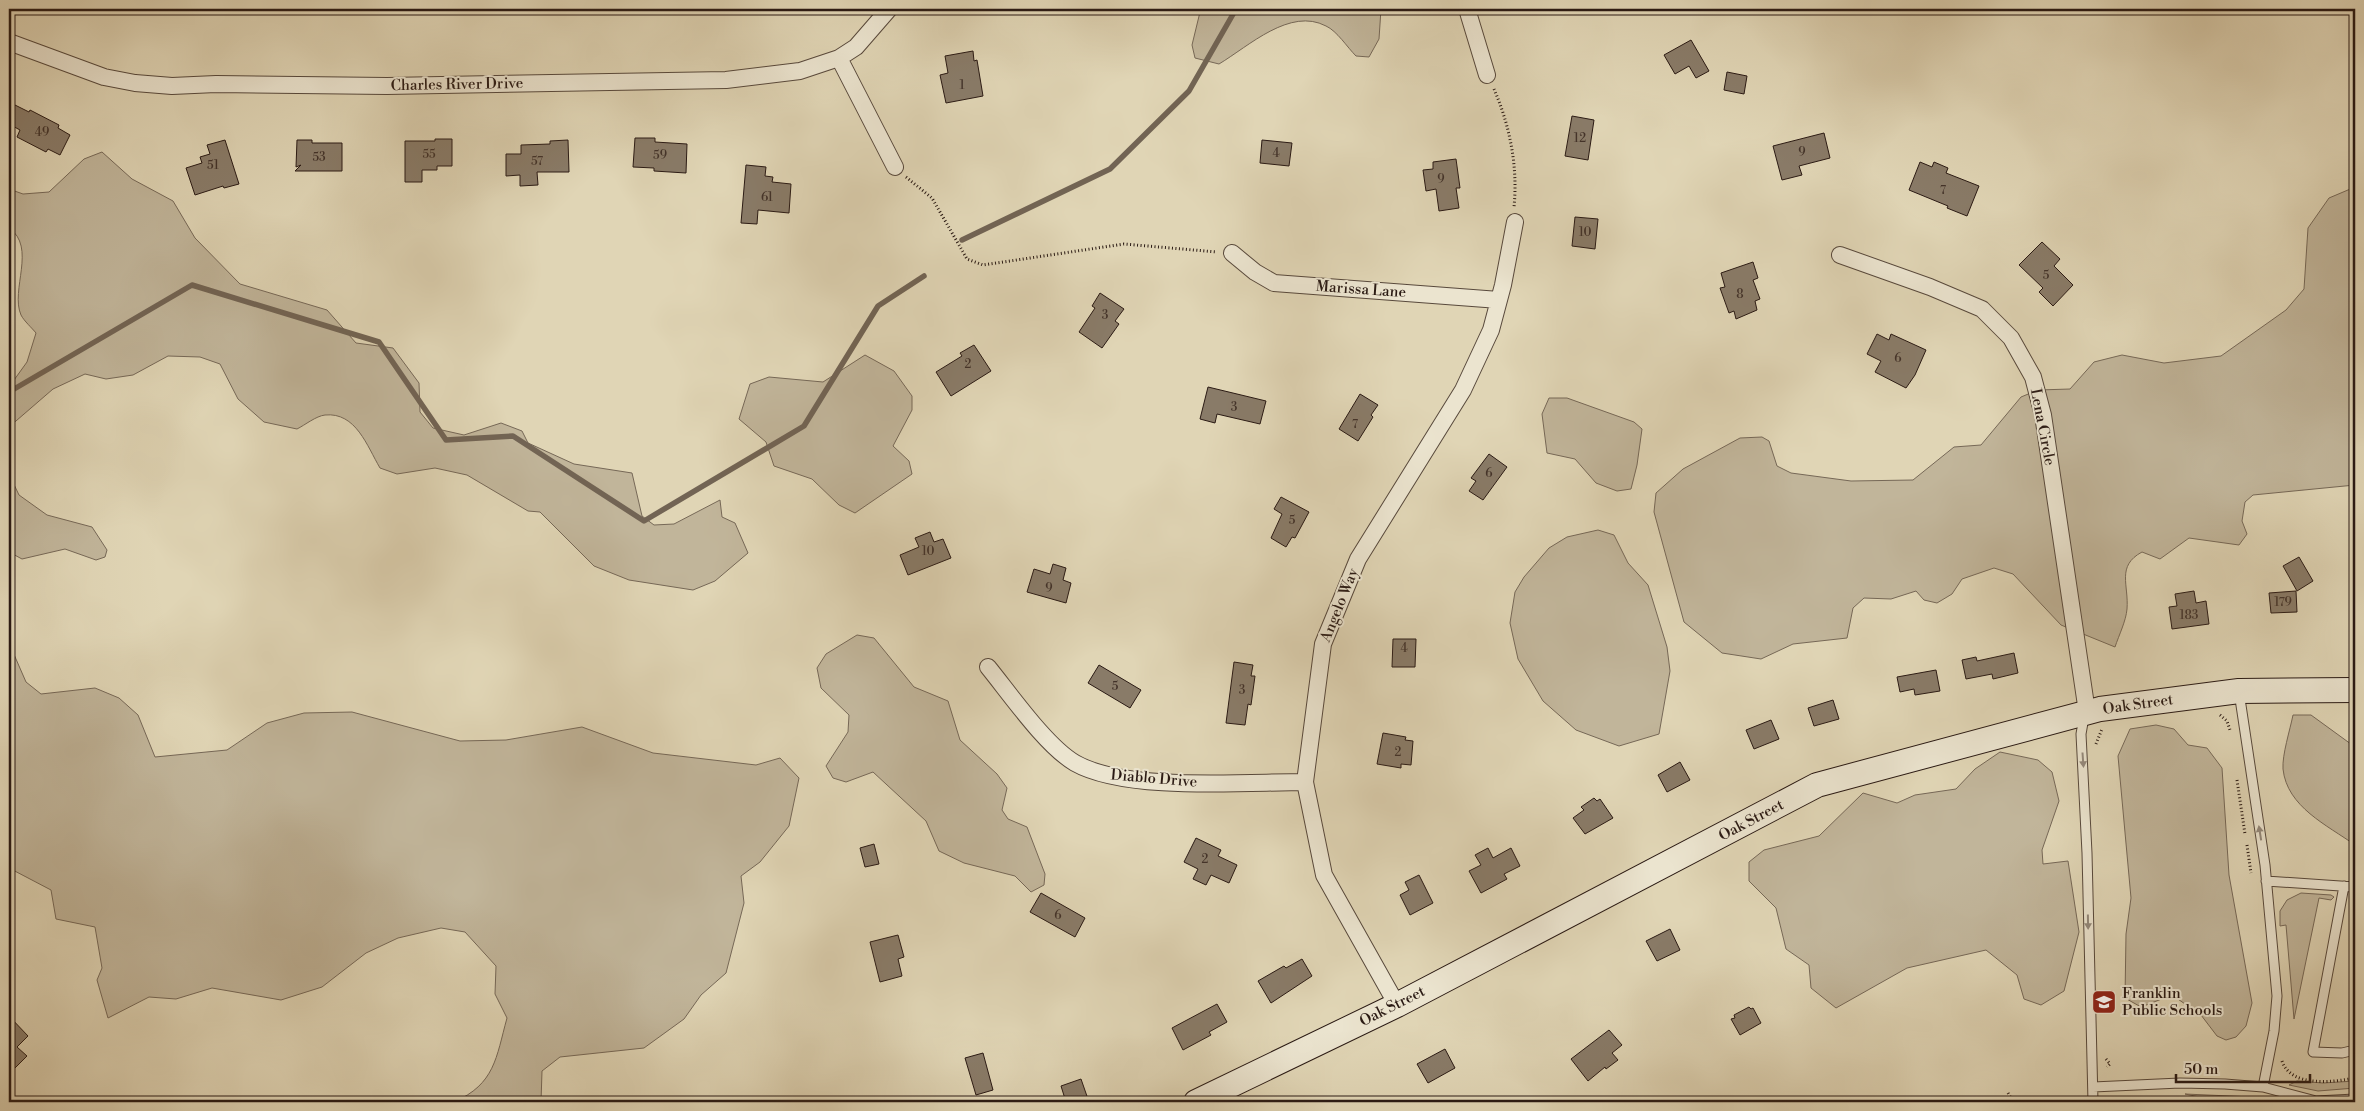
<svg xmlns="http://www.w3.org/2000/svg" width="2364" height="1111" font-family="'Libre Bodoni',serif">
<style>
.green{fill:#c1b59a;stroke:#766857}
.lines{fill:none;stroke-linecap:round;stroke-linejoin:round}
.stream{stroke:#726454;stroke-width:5.5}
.building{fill:#897b68;stroke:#2a1a14}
.lane-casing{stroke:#58493c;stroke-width:11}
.street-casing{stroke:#58493c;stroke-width:18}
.secondary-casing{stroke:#2a1a14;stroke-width:26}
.path{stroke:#2a1a14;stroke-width:3;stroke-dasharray:1 2.5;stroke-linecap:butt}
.lane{stroke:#ebe4cf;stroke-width:9}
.street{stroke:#ebe4cf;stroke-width:16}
.secondary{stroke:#ebe4cf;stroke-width:24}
.oneway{fill:#94897b}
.labels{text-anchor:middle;stroke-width:4;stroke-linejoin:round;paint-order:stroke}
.number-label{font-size:12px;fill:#423229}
.street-label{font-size:15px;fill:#2a1a14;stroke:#ebe4cf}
.poi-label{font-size:15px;fill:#2a1a14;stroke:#ebe4cf;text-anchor:start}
</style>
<rect width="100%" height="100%" fill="#e0d5b5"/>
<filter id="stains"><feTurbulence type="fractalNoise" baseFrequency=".004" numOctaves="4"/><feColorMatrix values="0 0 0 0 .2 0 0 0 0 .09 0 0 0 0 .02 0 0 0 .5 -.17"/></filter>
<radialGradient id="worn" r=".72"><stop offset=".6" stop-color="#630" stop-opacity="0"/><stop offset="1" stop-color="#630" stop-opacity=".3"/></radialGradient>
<!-- green -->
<path class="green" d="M1197,9H1381L1379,39L1369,57L1356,56C1347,47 1337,31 1326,26C1290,7 1249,46 1219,64L1195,58L1192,45L1200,12Z
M102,152L132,179L173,201L195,238L240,284L327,310L356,343L393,348L419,383L420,412L433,428L464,435L501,423L522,431L528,443L574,464L632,473L642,516L654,525L674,524L720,500L722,517L735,523L748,553L715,581L693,590L629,580L594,566L540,512L528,511L467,475L435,468L397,474L380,468C367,446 356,412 325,415C316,416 305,425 297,429L264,422L238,399L220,364L200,357L168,356L133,375L106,379L85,374L53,389L9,427V387L27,362L36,333C32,328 24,321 21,315C10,290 37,247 9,228V189L23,194L49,192L84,159Z
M2355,187V485L2253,495L2245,502L2242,521L2247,534L2239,545L2189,538L2160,559L2142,552C2116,566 2129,585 2127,609C2126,621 2119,635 2115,647L2061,625L2013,574L1994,568L1962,579L1952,594L1937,603L1924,600L1916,591L1891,599L1864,598L1853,608L1847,638L1793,644L1761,659L1722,653L1684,622L1654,512L1656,493L1683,469L1740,438L1762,437L1769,441L1777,466L1791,473L1851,481L1913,480L1954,447L1981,445L2021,397L2038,390L2070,389L2094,362L2122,355L2164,363L2221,356L2286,310L2304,289L2308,228L2329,198Z
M865,355L894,371L912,396V410L893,446L909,461L912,474L855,513L839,505L812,479L774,466L766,442L739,419L750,384L769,377L823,382Z
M1549,398H1567L1634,422L1642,429L1637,465L1631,489L1617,491L1596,483L1575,459L1547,453L1542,414Z
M9,474L19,495L47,515L92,527L107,550L105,557L96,560L65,549L22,559L9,552Z
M1598,530L1614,535L1628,563L1648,585L1667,647L1670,671L1659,734L1619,746L1576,730L1543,701L1518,659L1510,623L1515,592L1524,577L1549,548L1567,537Z
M857,635L874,638L914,687L948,701L960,740L997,774L1007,788L1002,810L1008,819L1027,827L1045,874L1044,885L1031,892L1015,876L964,863L939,851L926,821L873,772L846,782L833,778L826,766L848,732L849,715L821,688L817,668L826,654Z
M9,643L26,682L41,694L95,688L119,698L138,715L155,757L227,750L267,723L304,713L352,712L460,741L506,740L582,727L653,753L756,765L780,758L799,778L789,826L760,862L741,876L744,903L726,973L701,995L684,1019L644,1048L560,1057L542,1071L541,1102H454C495,1084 496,1058 507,1018L495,994L496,966L465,932L441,928L398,938L366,953L322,987L281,1000L212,988L176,999L149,997L108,1018L97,980L102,968L95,927L56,919L51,890L9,868Z
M2293,715H2311L2355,747V845C2327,825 2287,807 2283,769C2282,755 2290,730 2293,715Z
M2156,725L2174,729L2188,745L2207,748L2222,768L2229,875L2252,1003L2246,1026L2236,1037L2226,1040L2217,1036L2201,1015L2172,995L2141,1007L2125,998L2126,934L2131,898L2118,756L2130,729Z
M2000,752L2038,760L2052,772L2059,801L2042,850L2043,864L2068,861L2079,932L2064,991L2041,1005L2024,999L2017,975L1986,950L1907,968L1836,1008L1811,988L1809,965L1786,949L1776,908L1749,881V862L1764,850L1819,836L1863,793L1897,803L1915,795L1956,789L1975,769Z
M2301,893L2331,895L2334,897L2331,900L2319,898L2294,1019L2286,925L2280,926V911L2287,900Z
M2297,1081L2323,1083L2355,1081V1088L2318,1091L2289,1085Z
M2185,1094L2275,1098V1102H2224Z"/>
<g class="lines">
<!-- stream -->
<path class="stream" d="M962,240L1110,169L1189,91L1236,9
M9,392L192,285L379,342L446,440L513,436L644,521L804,426L878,306L924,276"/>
</g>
<!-- building -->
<path class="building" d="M1691,40L1709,71L1696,78L1689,66L1675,74L1664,55Z
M973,51L974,61L977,60L983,96L946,103L940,75L948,73L945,56Z
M1727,72L1747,76L1744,94L1724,90Z
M15,105L29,112L30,110L59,125L58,128L70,135L60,155L48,149L46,152L17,137L20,130L9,124V117Z
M1572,116L1594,120L1588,160L1565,156Z
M1824,133L1830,158L1799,166L1802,175L1782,180L1773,146Z
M635,138H655V142L687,144L686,173L654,171V168L633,167Z
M435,139H452V166H437V170H422V182H405V141H435Z
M225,140L239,184L224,188L223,186L195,195L186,168L202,163L200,157L210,154L207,145Z
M297,140H312V143H342V171H295L301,165L296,167Z
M568,140L569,172H537L538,185L520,186V175L506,176V154H521V145L550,144V141Z
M1262,140L1292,143L1289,166L1260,163Z
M1456,159L1460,188H1456L1459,208L1439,211L1436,189L1426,191L1423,170L1433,169V162Z
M1920,162L1932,167L1934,162L1948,168L1946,173L1979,186L1967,216L1947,208L1948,206L1909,190Z
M746,165L766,167L765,176L773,177L772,182L791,184L789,213L758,210L757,224L741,223Z
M1575,217L1598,219L1595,249L1572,246Z
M2042,242L2060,259L2054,266L2073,285L2053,306L2039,292L2043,288L2019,265Z
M1753,262L1758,278L1753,280L1760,299L1755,301L1757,310L1736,319L1734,311L1729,313L1720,288L1725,287L1721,273Z
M1100,293L1124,309L1115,321L1119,324L1102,348L1079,332L1095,308L1092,306Z
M1877,334L1889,340L1891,334L1926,350L1915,375L1906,388L1875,372L1881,361L1867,354Z
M974,345L991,371L951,396L936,372L962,356L960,353Z
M1208,387L1266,401L1260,424L1217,414L1215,423L1200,419Z
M1360,394L1378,405L1371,415L1373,417L1358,441L1339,429Z
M1489,454L1507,467L1483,500L1469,491L1476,481L1471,478Z
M1281,497L1309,512L1295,538L1292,537L1286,547L1271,538L1282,514L1274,509Z
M930,532L934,542L943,539L951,558L908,575L900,555L919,547L915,538Z
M2299,557L2313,581L2297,591L2283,566Z
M1053,564L1066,568L1063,580L1071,583L1066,603L1027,592L1034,569L1050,574Z
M2194,591L2196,603L2206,601L2209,624L2172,629L2169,607L2177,606L2175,594Z
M2296,591L2297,612L2271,613L2269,593Z
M1393,639H1416L1415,667H1392Z
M2014,653L2018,673L1993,679L1992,674L1966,679L1962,660L1976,657L1977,661Z
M1234,662L1253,665L1251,676H1255L1251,705L1248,704L1245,725L1226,723Z
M1099,665L1141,690L1130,708L1088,683Z
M1936,670L1940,691L1915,695L1914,689L1900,692L1897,677Z
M1833,700L1839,719L1814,726L1808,708Z
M1771,720L1779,739L1754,749L1746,730Z
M1383,733L1406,737L1405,740L1413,741L1411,765L1401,764V768L1377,764Z
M1680,762L1690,780L1667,792L1658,775Z
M1594,798L1597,801L1600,799L1613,818L1585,834L1573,818L1584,810L1581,807Z
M1196,838L1221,850L1218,856L1237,865L1229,883L1211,875L1206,885L1193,879L1198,869L1184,862Z
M874,844L879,864L865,867L860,848Z
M1488,848L1493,858L1511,848L1520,866L1504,874L1507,879L1481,893L1469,871L1481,865L1475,855Z
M1419,875L1433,903L1410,915L1400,895L1409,890L1405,882Z
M1041,893L1085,918L1075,937L1030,912Z
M1670,929L1680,950L1657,961L1646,941Z
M898,935L904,957L898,959L902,976L880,982L870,942Z
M1302,959L1312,976L1271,1003L1258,981L1284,966L1286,968Z
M1217,1004L1227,1022L1209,1032L1211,1035L1183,1050L1172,1028Z
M1749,1007L1751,1009L1753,1008L1761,1023L1740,1035L1731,1019L1735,1018L1734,1015Z
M9,1016L28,1036L17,1047L27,1056L9,1074Z
M1609,1030L1622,1045L1612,1053L1618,1060L1606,1069L1605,1067L1588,1081L1571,1059Z
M1445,1049L1455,1068L1428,1083L1417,1064Z
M983,1053L993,1090L976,1095L965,1058Z
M1081,1079L1089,1102H1066L1061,1086Z"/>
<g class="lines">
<defs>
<path id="lane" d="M2239,692L2265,865L2277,996L2274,1031L2263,1087
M2084,717L2081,734L2087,853L2093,1102
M2266,881L2355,887
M2344,886L2313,1052L2342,1053L2355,1050
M2093,1087L2180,1083L2225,1084L2263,1087L2316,1101L2355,1099"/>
<path id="street" d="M1467,9L1487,75
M9,42L104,77L135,83L172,86L216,84L387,86L726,80L800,71L839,58L856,47L889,9
M839,58L895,167
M1232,253L1255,272L1274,283L1499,300
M1840,255L1930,287L1982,309L2011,338L2033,377L2043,415L2087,712
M988,667C1010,694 1046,746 1075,763C1126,792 1245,782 1305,782
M1397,1005L1324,875L1305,782L1323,644L1358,559L1463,390L1491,330L1503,285L1515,222"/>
<path id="secondary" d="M1196,1102L1397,1005L1817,785L2100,709L2239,691L2355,690"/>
</defs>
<!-- lane casing -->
<use href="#lane" class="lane-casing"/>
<!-- street casing -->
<use href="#street" class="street-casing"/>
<!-- secondary casing -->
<use href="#secondary" class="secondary-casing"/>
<!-- path -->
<path class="path" d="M1494,89C1510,126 1518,167 1514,207
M906,177L932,198L967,259L983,265L1124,244L1217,252
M2220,715L2227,721L2230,730
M2096,744L2102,729
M2237,780L2245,834
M2247,845L2251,873
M2106,1059L2110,1064L2107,1067
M2282,1061C2291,1088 2334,1082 2355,1078
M2008,1093L2013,1102
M2188,1098L2209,1102"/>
<!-- lane -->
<use href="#lane" class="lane"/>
<!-- street -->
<use href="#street" class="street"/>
<!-- secondary -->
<use href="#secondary" class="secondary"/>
</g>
<!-- one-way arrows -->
<defs><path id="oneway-solid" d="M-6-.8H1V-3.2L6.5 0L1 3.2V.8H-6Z" transform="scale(1.25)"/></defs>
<g class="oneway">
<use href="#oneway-solid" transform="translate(2083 760) rotate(86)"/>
<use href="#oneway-solid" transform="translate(2260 833) rotate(-99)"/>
<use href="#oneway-solid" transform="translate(2088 922) rotate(89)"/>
</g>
<!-- icons -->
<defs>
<symbol id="school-square" viewBox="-11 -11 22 22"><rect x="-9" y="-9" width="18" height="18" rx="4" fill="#8f2418" stroke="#ebe4cf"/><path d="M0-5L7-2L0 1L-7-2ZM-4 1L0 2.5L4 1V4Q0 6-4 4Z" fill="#fff"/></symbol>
</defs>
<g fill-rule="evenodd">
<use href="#school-square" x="2090" y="988" width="28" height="28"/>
</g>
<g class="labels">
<!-- number labels -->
<g class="number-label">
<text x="962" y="89">1</text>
<text x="42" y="136">49</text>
<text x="1580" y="142">12</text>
<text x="1802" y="156">9</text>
<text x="1276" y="157">4</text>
<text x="429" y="158">55</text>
<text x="660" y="159">59</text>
<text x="319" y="161">53</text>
<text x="537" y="165">57</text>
<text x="213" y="169">51</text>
<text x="1441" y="183">9</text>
<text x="1943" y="194">7</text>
<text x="767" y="201">61</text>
<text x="1585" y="236">10</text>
<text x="2046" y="279">5</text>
<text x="1740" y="298">8</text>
<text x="1105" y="319">3</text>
<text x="1898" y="362">6</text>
<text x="968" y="368">2</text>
<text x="1234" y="411">3</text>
<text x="1355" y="428">7</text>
<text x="1489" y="477">6</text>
<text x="1292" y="524">5</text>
<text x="928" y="555">10</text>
<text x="1049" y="592">9</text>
<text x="2283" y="606">179</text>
<text x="2189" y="619">183</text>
<text x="1404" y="652">4</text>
<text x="1115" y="690">5</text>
<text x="1242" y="694">3</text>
<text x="1398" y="756">2</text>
<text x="1205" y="863">2</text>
<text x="1058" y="919">6</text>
</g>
<!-- street labels -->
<g class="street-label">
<text transform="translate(457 84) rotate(-1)" y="5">Charles River Drive</text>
<text transform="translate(1361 289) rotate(4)" y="5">Marissa Lane</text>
<text transform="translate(2043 427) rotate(79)" y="5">Lena Circle</text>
<text transform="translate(1339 605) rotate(-68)" y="5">Angelo Way</text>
<text transform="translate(2138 704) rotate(-8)" y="5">Oak Street</text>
<text transform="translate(1154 778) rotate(5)" y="5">Diablo Drive</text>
<text transform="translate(1751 820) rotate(-28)" y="5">Oak Street</text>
<text transform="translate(1392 1006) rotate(-27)" y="5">Oak Street</text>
</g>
<!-- poi labels -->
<g class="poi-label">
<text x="2122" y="998">Franklin<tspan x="2122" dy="17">Public Schools</tspan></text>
</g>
</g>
<!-- margin -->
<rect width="2364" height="1111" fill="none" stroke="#e0d5b5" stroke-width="30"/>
<rect x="10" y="10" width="2344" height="1091" fill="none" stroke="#2a1a14" stroke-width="2.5"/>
<rect x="15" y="15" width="2334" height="1081" fill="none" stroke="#2a1a14"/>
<!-- scale -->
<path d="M2176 1074v8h134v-8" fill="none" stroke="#2a1a14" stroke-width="2.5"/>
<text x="2184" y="1074" font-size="15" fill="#2a1a14" stroke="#ebe4cf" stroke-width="4" paint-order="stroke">50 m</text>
<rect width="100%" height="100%" filter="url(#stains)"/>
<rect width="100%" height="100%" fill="url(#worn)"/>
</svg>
